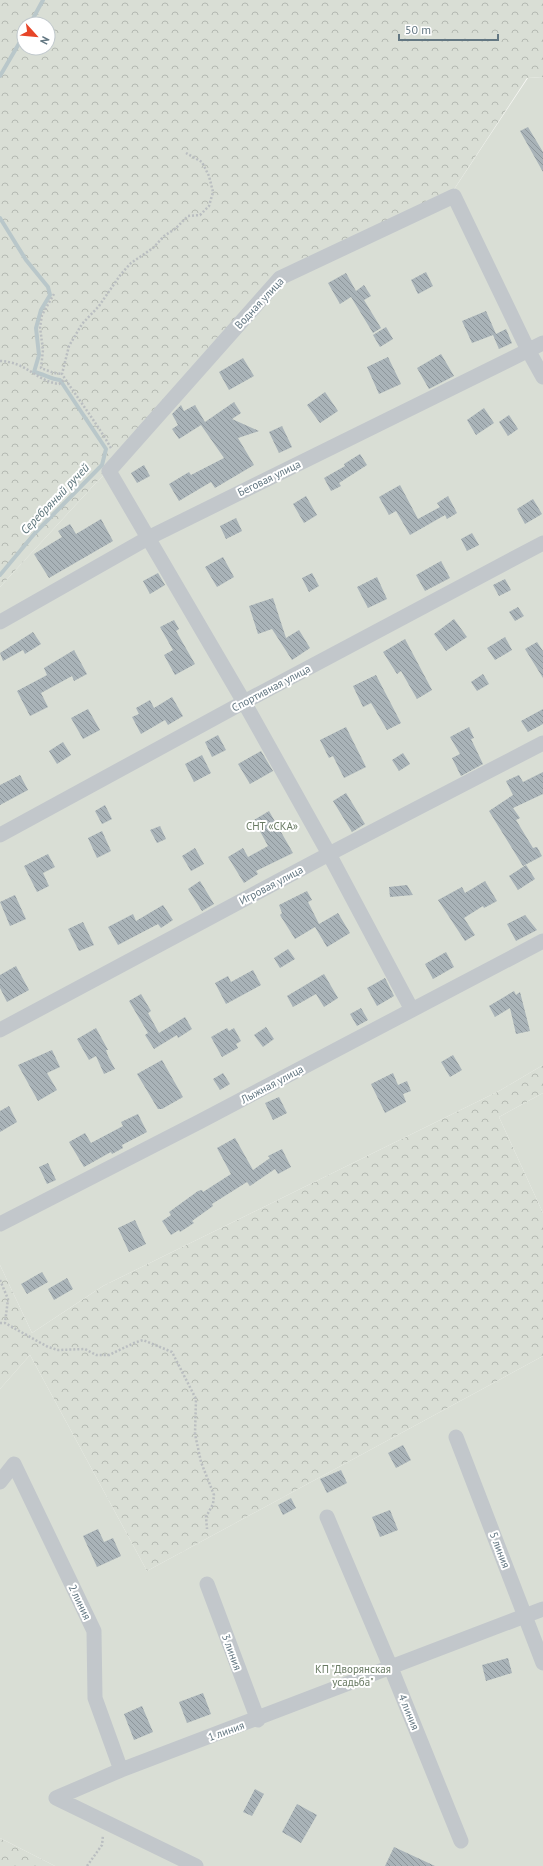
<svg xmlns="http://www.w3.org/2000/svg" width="543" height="1866" font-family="'PT Sans',sans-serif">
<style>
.forest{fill:url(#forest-crowns);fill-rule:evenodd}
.green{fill:#d9ded5}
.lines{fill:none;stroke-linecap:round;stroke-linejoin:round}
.stream{stroke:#b9c7ca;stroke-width:4}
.building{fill:url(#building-back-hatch)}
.path{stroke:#babec1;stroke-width:2.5;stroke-dasharray:2 2;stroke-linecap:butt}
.minor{stroke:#c2c7cb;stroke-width:15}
.labels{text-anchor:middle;stroke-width:4;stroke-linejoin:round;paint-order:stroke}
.street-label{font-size:11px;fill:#637782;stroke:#fff}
.park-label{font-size:11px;fill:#687a62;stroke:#fff}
.water-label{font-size:12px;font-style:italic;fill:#5e767c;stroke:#fff}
</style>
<defs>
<pattern id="forest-crowns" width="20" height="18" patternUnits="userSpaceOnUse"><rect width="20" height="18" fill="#d9ded5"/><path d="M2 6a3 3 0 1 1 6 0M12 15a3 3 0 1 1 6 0" fill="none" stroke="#b4b9b2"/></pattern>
<pattern id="building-back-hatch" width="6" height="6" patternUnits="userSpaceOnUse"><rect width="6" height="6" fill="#a9b3b8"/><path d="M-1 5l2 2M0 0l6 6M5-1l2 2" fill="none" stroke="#8d969b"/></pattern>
</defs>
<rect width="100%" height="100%" fill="#f9f9f6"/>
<!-- forest -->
<path class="forest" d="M0,0H543V77L527,78L447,200L114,465L94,485L0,587ZM24,24H48V48H24Z
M543,1065V1093L499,1117L543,1213V1356L147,1571L30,1355L0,1389V1265L32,1333L103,1286L499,1091Z
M0,1838L55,1866H0Z"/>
<!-- green -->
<path class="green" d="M543,77V1065L499,1091L103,1286L32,1333L0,1265V587L94,485L114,465L280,278L447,200L528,78Z
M543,1093V1213L499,1117Z
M30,1355L147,1571L543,1356V1866H55L0,1838V1389Z"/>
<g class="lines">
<!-- stream -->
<path class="stream" d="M30,24L43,0
M0,76L24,35
M0,218L26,260L48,287L50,295L41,310L36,328L39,355L34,372C44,374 50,379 60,380L106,449L102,465L35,533L0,575"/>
</g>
<!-- building -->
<path class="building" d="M528,127L543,152V172L520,131Z
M426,272L433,286L418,294L411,280Z
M346,273L356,291L364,285L371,296L364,300L381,328L373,333L351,297L340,304L328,283Z
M486,311L496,334L506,329L512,343L499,349L493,335L472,343L462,321Z
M386,327L393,339L380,347L373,335Z
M441,354L454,376L429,389L417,368Z
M388,357L401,384L379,394L367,367Z
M243,358L254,376L229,390L219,372Z
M325,392L338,411L320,423L307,405Z
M234,402L241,413L232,419L259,431L238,438L254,465L215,488L211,482L179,501L169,484L189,472L191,475L224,458L201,425L179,439L172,429L178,425L172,414L181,405L184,411L195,405L205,422Z
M484,408L494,423L476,435L467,420Z
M509,415L518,429L508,436L499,422Z
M282,426L292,447L279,453L269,432Z
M360,454L367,465L339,483L341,486L331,491L324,478L345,466L344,464Z
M144,465L150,476L137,483L131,473Z
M400,485L418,519L440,507L437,503L448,496L457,513L447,519L445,515L410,535L396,511L389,515L379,497Z
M306,496L317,515L304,523L293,504Z
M533,499L542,514L525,524L517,509Z
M236,518L242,531L226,539L220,526Z
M101,519L113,541L49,578L34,554L62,537L58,531L70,524L76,534Z
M472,533L479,545L467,551L461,539Z
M223,557L234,577L217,587L205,567Z
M441,561L450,578L425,591L416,575Z
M158,573L165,585L150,594L143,581Z
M312,573L319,586L309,592L302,578Z
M377,577L387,599L368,608L357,587Z
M505,579L511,590L499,596L493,585Z
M273,598L286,638L299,630L310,648L292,660L272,629L258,634L249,606Z
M518,607L524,616L515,621L509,612Z
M454,619L467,637L446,651L434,634Z
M174,620L179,629L176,631L195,664L175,675L164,655L173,650L160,627Z
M33,632L41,644L25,654L23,650L3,661L0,653Z
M505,637L512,650L495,660L487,648Z
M405,639L432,690L417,699L401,671L397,674L383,652Z
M537,642L543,651V678L525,649Z
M74,650L87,674L74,681L72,676L41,693L48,707L30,716L17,691L47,675L44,668Z
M483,674L489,684L477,691L471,682Z
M376,675L401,723L387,730L371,703L363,707L353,686Z
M172,697L183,716L168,725L165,720L141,734L132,717L139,714L136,708L150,700L154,708Z
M88,709L100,730L83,739L71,718Z
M543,709V724L528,732L521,721Z
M346,727L366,767L344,778L333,756L329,758L320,740Z
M469,727L474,738L471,739L483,764L461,776L452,758L460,754L450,737Z
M218,735L226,750L212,757L205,742Z
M63,742L71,755L57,764L49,751Z
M261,751L273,771L250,784L238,764Z
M403,753L410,764L399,771L392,760Z
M202,755L211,773L194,782L185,764Z
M543,772V794L513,808L520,818L516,820L533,848L537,847L542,856L523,866L489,811L513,795L506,781L519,775L523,782Z
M20,775L28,790L0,805V785Z
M346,793L365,824L352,832L333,801Z
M105,805L112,819L102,824L95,811Z
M269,811L293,853L256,871L258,874L244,883L228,857L243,848L248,857L268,846L254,820Z
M160,826L166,839L157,843L150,830Z
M102,831L111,851L97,858L88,838Z
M195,848L204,864L191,871L182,856Z
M48,854L55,867L43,873L49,886L37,892L24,866Z
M526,865L535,879L518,890L509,876Z
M200,881L214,904L202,911L188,889Z
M485,881L497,901L484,908L483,906L464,918L475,935L465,941L438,900L462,887L465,893Z
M407,885L413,895L390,897L389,887Z
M307,891L312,900L308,902L319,924L338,913L350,933L327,947L315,927L295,939L280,915L282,913L279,905Z
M15,895L26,919L10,926L0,902Z
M163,905L173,920L161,928L158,924L118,945L108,927L133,914L136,921Z
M525,915L537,930L516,941L507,924Z
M83,922L94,945L79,951L68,929Z
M288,949L295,959L280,968L274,958Z
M446,952L454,967L433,979L425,964Z
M16,966L29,990L7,1002L0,988V975Z
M253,970L261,985L226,1004L215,983L228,976L231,982Z
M324,974L338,998L324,1007L316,994L293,1007L287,996Z
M385,978L394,996L377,1006L367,988Z
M514,991L516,995L520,992L530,1031L516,1034L510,1008L495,1017L489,1006Z
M141,994L151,1011L148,1013L159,1033L185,1017L192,1029L178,1038L177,1035L154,1049L145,1035L148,1033L129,1001Z
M361,1008L368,1020L357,1026L350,1014Z
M266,1027L274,1039L263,1047L254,1035Z
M96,1028L108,1050H106L108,1056L115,1069L104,1074L96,1056L89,1060L77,1039Z
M227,1028L229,1031L234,1028L241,1041L236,1044L238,1048L222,1057L211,1037Z
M52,1050L60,1067L47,1073L57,1090L38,1101L18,1065Z
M453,1055L462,1070L450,1077L441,1062Z
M162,1060L183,1097L162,1109H158L137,1074Z
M223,1073L230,1084L220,1090L213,1079Z
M393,1073L398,1085L407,1081L411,1091L403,1094L406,1102L385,1113L371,1084Z
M279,1097L287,1113L273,1120L265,1103Z
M9,1106L17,1122L0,1132V1111Z
M138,1114L147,1132L122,1145L123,1148L112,1154L111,1152L84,1167L69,1142L85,1133L91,1143L123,1126L121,1122Z
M235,1138L253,1170L270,1158L268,1156L282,1149L291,1167L278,1174L275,1169L250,1186L247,1182L212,1204L213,1206L192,1221L194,1223L180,1232L179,1230L171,1235L162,1221L171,1215L169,1212L198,1191L202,1190L203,1192L231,1174L217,1148Z
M48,1163L56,1180L47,1184L39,1167Z
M135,1220L146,1244L129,1252L118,1228Z
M42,1272L48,1282L27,1294L21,1284Z
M67,1278L73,1289L54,1300L48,1289Z
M403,1445L411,1460L396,1468L388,1453Z
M341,1470L347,1483L327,1493L320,1479Z
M291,1498L296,1508L283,1515L278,1505Z
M390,1510L398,1530L380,1537L372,1517Z
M98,1529L104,1542L113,1538L121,1556L97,1567L83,1536Z
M508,1658L512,1673L486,1681L482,1665Z
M203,1693L211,1714L187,1723L179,1702Z
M142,1706L153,1732L134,1740L124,1714Z
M255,1789L264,1794L252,1816L243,1812Z
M297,1804L317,1815L301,1843L282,1832Z
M394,1847L435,1866H385Z"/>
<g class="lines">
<!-- path -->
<path class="path" d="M54,294L42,315L40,327L43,350L41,368L54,373L62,374
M0,361C27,362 36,381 59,384L65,379
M111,448C96,422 78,399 62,374L69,346L82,324L99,306L121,274L131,263L153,248L164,236L175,229L188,216L200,215L209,206L213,192L209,176L202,162L186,153
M0,1280L8,1299L5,1323
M0,1323H5L48,1347L58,1350L85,1349L96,1355H109L134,1343L143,1340L172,1352L196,1399L195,1434L201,1462L214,1495L213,1504L206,1517L207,1529
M87,1866L102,1845L103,1835"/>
<!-- minor -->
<path class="minor" d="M0,622L148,538L543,343
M0,835L244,702L543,543
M412,1010L329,854L244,702L109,471L280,278L454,196L528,350L543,377
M0,1030L329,854L543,743
M0,1224L199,1122L543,941
M456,1437L543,1663
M0,1482L14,1464L94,1631L95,1698L121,1770
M327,1517L391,1668L461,1841
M207,1584L258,1720
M196,1866L56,1798L121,1770L543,1609"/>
</g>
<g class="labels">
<!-- street labels -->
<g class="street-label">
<text transform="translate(259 303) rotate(-47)" y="4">Водная улица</text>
<text transform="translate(269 478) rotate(-26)" y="4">Беговая улица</text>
<text transform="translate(271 688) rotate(-28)" y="4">Спортивная улица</text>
<text transform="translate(271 885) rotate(-28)" y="4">Игровая улица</text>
<text transform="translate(272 1084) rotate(-28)" y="4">Лыжная улица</text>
<text transform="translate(500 1550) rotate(69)" y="4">5 линия</text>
<text transform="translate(80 1602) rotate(64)" y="4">2 линия</text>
<text transform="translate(232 1652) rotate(70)" y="4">3 линия</text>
<text transform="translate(409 1712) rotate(68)" y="4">4 линия</text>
<text transform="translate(226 1731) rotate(-20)" y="4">1 линия</text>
</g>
<!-- park labels -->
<g class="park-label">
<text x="272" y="830">СНТ «СКА»</text>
<text x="353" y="1673">КП "Дворянская<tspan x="353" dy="13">усадьба"</tspan></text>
</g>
<!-- water labels -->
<g class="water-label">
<text transform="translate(55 499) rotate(-46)" y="4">Серебряный ручей</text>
</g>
</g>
<!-- north arrow -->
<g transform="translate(36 36) rotate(117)"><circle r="19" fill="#ffffff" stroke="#c1c9cd"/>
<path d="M0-3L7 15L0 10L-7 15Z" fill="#e74528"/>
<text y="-6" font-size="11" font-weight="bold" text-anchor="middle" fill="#637782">N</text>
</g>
<!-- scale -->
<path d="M399 34v6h99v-6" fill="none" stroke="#637782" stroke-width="2"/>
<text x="405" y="34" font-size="12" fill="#637782" stroke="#ffffff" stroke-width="3" paint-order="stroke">50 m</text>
</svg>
